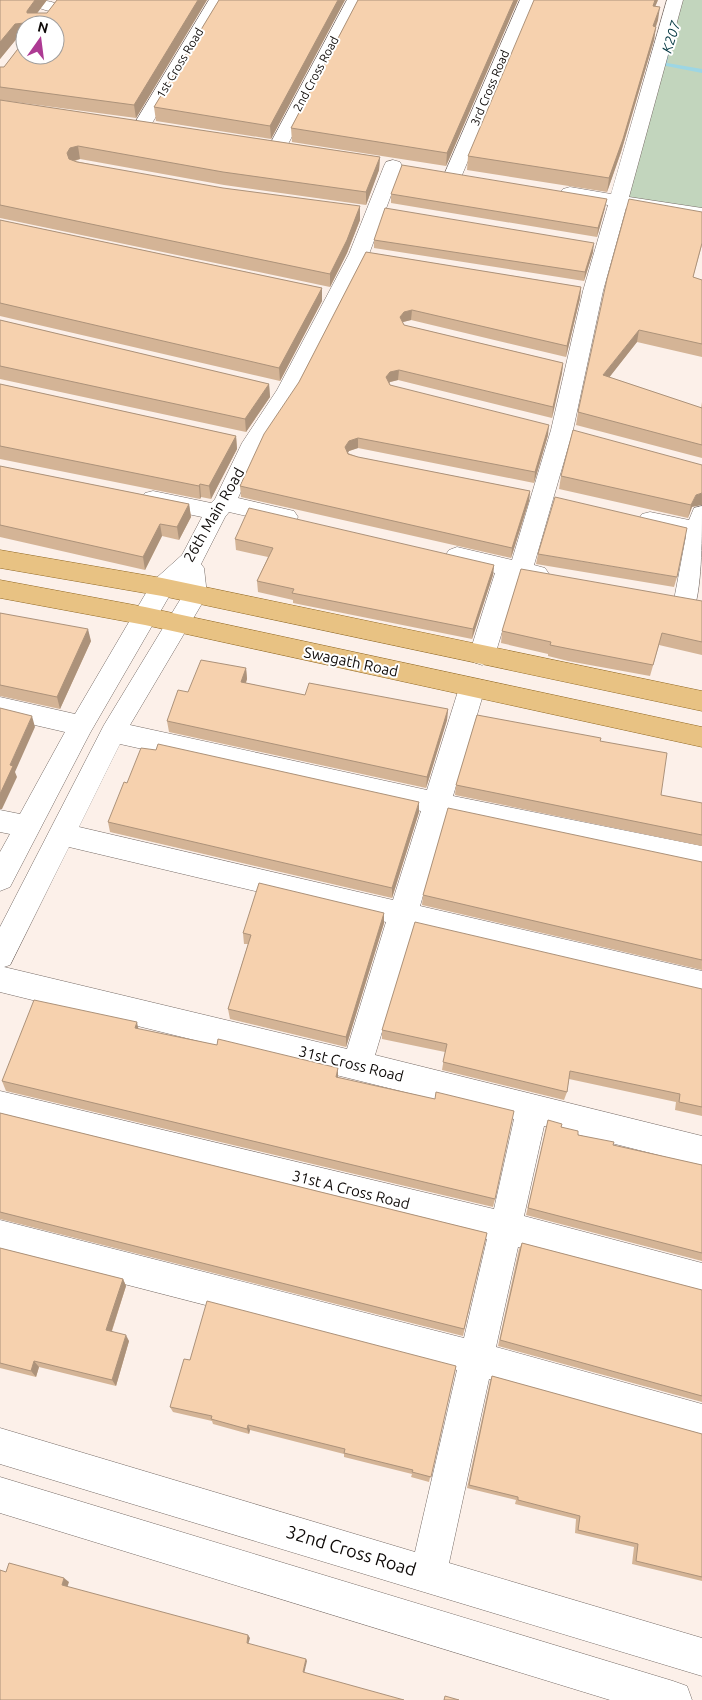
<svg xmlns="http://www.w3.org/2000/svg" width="702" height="1700" font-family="Ubuntu,sans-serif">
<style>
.green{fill:#c2d5bd}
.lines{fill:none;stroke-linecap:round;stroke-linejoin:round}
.stream{fill:#9dd6e4;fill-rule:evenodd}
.minor-casing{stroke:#776c67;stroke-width:1}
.major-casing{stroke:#916823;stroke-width:1}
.minor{fill:#fff;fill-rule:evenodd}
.major{fill:#e8c283;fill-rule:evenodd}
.wall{fill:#d4b496}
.shaded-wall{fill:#ac927a}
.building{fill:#f6d1ae;stroke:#ac927a;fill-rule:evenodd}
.labels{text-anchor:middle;stroke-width:4;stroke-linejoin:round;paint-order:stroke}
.far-street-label{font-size:12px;fill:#0e0a08;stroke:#fff}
.far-water-label{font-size:14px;font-style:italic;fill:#00353f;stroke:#fff}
.street-label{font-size:15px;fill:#0e0a08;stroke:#fff}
.near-street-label{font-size:18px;fill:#0e0a08;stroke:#fff}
</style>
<rect width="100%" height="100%" fill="#fcf0e9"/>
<!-- green -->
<path class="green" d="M679,0H702V211L624,198Z"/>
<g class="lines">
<!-- stream -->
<path class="stream" d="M666,51L669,53L667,63L702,69V73L661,65L663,53Z"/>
<defs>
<path id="minor" d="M29,0C40,0 54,0 61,7L59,11C50,13 34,8 29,0Z
M209,0H225L148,130L142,131L136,130L133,126Z
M347,0H363L286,148L284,152L277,154L270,152L268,148Z
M520,0H536L462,175L460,179L453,181L446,179L444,175Z
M667,0H683L629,197L702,208V220L626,208L603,291L573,430L534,565L545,568L549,574L545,580L537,583L518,579L495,655L491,662L482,665L473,662L469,655L495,573L449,562L445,556L449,550L457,547L512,560L551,430L583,291L608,205L563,197L560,193L563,189L570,187L611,194Z
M393,160L400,162L402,166L369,254L298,392L263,444L238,498L294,511L298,517L294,523L286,525L229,512L225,517L201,564L204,568L207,595L130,725L427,790L459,688L463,681L472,678L481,681L485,688L453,796L702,846V870L446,816L420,906L702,971V997L413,929L375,1055L702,1136V1166L544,1126L524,1216L702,1263V1295L518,1247L496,1347L702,1404V1438L489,1379L449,1563L702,1638V1676L0,1464V1428L415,1552L457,1370L0,1252V1220L464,1338L487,1239L0,1119V1091L494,1209L514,1119L0,992V927L104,725L183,595L182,583L171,593L90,733L10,887L0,891V852L10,834L0,832V810L20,814L65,732L0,717V697L75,714L153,581L182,555L202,517L145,505L141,499L145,493L153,491L211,503L215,499L242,443L277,390L349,254L384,166L386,162ZM120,744L421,811L393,900L79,827ZM69,847L386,922L347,1049L4,967L10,965Z
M702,506C702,534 702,582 695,606L686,609L677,606L674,600L686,536L642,526L638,520L642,514L650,512L689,520L694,508Z
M0,1477L673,1681L687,1686L692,1700H610L0,1513Z"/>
<path id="major" d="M0,550L162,578L702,691V711L162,596L0,568Z
M0,580L145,607L702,727V747L145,625L0,598Z"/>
</defs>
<!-- minor casing -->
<use href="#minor" class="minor-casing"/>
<!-- major casing -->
<use href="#major" class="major-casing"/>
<!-- minor -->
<use href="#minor" class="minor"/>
<!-- major -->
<use href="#major" class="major"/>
</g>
<!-- wall -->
<path class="wall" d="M0,0H47L37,13H47L57,0H207L136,118L0,100V67H4L24,41V36L18,37L0,59Z
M219,0H345L271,139L156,121L154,107Z
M358,0H518L446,166L292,142L291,128Z
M658,0L655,6L658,20L656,27L654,40L621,152L607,192L467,170L468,156Z
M0,100L380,157L379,170L366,205L224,185L80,159L75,161L360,220L347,253L330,287L0,218Z
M391,194L605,208L597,237L391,203Z
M0,220L322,288V301L280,381L0,316Z
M374,240L593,252L584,281L374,248Z
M702,245L693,277L702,280V357L637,342L609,377L701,408L702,402V458L576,425L578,412Z
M366,252L581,287L580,298L566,357L411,320L403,322V323L404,325L563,363L562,373L552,418L398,380L390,382L389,383L390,385L548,435L534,483L358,448L349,451L348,453L358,457L530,491L529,501L511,558L241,497L240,486L299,382Z
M0,320L269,384L270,397L246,432L0,379Z
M0,384L236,436L237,449L211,499L201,497L200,499L0,459Z
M702,465L692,507L688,518L559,489L561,476Z
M0,466L189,504L191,517L179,540L162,536L145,570L0,537Z
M235,539L494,565L493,575L472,639L293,603V600L258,592L257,581L268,557L236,550Z
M538,554L677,577L674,587L536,564Z
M702,601V655L659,645L650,676L568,661L548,656V654L501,643L502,631Z
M0,613L91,641L60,709L0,696Z
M246,668L247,679L246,683L305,695L448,709L447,720L426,788L169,732L167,721L188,692Z
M600,741L661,795L702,803V846L455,795L456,785Z
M419,812L392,898L110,832L108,822Z
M702,862V970L422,905L423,895Z
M384,913V923L346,1047L230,1019L228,1009L248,944H244L243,933Z
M702,989V1116L675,1110L676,1102L569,1079L567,1092L564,1100L442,1070L445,1052L382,1039V1030Z
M139,1029L338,1078L495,1199L493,1207L6,1091L2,1081Z
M0,1113L487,1233L463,1336L0,1219Z
M548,1120L578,1135L613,1145L702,1165V1261L526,1215Z
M522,1243L702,1290V1402L498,1346L519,1249Z
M0,1248L123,1279L126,1286L112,1331L129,1341L116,1386L39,1367L36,1377L0,1368Z
M190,1360L456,1366L429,1482L411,1477L412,1474L344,1457V1454L250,1430L249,1434L213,1424L212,1421L173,1412L170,1407Z
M492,1376L702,1434V1581L632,1564L634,1547L575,1533L576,1519L515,1504L516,1500L467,1488L490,1381Z"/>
<!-- shaded-wall -->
<path class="shaded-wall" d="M35,0H47L29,24L27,11Z
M198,0H207L136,118L134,105Z
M338,0H345L271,139L270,126Z
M514,0H518L446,166L447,153Z
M655,0H658L650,19L653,6Z
M660,7L658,20L651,39L653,26Z
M24,23L25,36L18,37L0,59V42L15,24Z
M656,27L654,40L621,152L607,192L609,178Z
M78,146L80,159L72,161L69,166L67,153L70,148Z
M380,157L379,170L366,205V192Z
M607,199L605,208L597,237L598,228Z
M360,206V220L347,253L330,287V274Z
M594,243L593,252L584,281L585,272Z
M581,287L580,298L566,357L567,346Z
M322,288V301L280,381L279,368Z
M412,310L411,320L403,322L399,328L400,317L404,312Z
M639,330L637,342L601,388L603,375Z
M563,363L562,373L552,418L553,407Z
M399,370L398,380L390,382L385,388L386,377L390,372Z
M269,384L270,397L246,432L245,419Z
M549,425L548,435L534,483L535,472Z
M236,436L237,449L211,499L209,486Z
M358,438V448L349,451L345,457V447L349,441Z
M200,484L201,497L200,499L199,486Z
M530,491L529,501L511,558L512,548Z
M702,493V505L692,507L688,518L691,505L696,495Z
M189,504L191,517L179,540L177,527Z
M160,524L162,536L145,570L143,557Z
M494,565L493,575L472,639L473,629Z
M88,629L91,641L60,709L57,697Z
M246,668L247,679L242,693L241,682Z
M448,709L447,720L426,788L427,777Z
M32,716L35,727L15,772L17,777L2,809H0V794L10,765Z
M419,802V812L392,898V888Z
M384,913V923L346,1047V1037Z
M137,1022L139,1032L135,1028Z
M338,1068V1078L336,1087V1077Z
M123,1279L126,1286L110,1336L106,1330Z
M126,1335L129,1341L116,1386L112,1380Z
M34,1361L39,1367L36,1377L31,1371Z
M248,1425L250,1430L249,1434L247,1429Z
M64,1578L69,1582L67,1588L62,1585Z
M248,1635L250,1638L248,1645L247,1643Z
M306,1659L307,1661L304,1674L303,1672Z"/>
<!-- building -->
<path class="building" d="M0,0H35L27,11V13H47L57,0H198L134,105L0,87V67H4L24,41V23L15,24L0,42ZM25,25H55V55H25Z
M219,0H338L270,126L154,107Z
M358,0H514L447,153L291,128Z
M534,0H655L653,6L660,7L653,26L656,27L623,139L609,178L468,156Z
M0,100L380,157L366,192L223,172L78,146L70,148L67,153L69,159L77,162L223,188L360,206L347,240L330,274L0,205Z
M402,165L607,199L598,228L391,194Z
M629,199L702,212V243L693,277L702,280V344L639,330L603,375L702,408V445L578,412L607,279Z
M385,208L594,243L585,272L374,240Z
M0,220L322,288L279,368L0,303Z
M366,252L581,287L567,346L412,310L404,312L400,317L404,325L563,363L553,407L399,370L390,372L386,377L390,385L549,425L535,472L358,438L349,441L345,447L348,454L358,457L530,491L512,548L240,486L264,434L299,382Z
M0,320L269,384L245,419L0,366Z
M0,384L236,436L209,486L200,484L199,486L0,446Z
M573,430L702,465V493L696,495L691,505L561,476Z
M0,466L189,504L177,527L160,524L143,557L0,525Z
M555,497L687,528L677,577L538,554Z
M249,508L494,565L473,629L292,593L294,589L257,581L273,548L235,539Z
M521,569L702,601V642L662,633L653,665L570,649L550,645L551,642L502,631Z
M0,613L88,629L57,697L0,685Z
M201,660L246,668L241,682L305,695L309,683L448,709L427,777L167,721L178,690L188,692Z
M0,708L32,716L10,765L13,766L0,794Z
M477,715L601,738L600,741L667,753L661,795L702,803V835L456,785Z
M158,744L419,802L392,888L108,822L124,782L127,783L141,748L156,750Z
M448,808L702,862V960L423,895Z
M259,883L384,913L346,1037L228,1009L251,935L243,933Z
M415,922L702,989V1107L679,1102L680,1094L570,1071L567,1092L443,1062L447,1044L382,1030Z
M34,1000L137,1022L135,1028L217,1045L218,1039L338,1068L336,1077L435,1099L436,1092L514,1111L495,1199L2,1081Z
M0,1113L487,1233L464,1329L0,1212Z
M548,1120L562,1124L561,1127L578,1131V1135L614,1142L613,1145L702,1165V1253L528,1208Z
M522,1243L702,1290V1396L500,1340Z
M0,1248L123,1279L106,1330L126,1335L112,1380L34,1361L31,1371L0,1363Z
M207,1301L456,1366L431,1477L412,1472L413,1470L344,1453L345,1449L248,1425L247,1429L211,1419L212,1416L170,1407L184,1359L190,1360Z
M492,1376L702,1434V1577L636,1561L638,1544L578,1530L580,1516L518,1500V1497L469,1485Z
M9,1563L64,1578L62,1585L248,1635L247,1643L306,1659L303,1672L404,1700H0V1570L6,1572Z
M445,1696L459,1700H444Z"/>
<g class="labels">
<!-- far-street labels -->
<g class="far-street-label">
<text transform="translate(180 63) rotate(-59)" y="4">1st Cross Road</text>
<text transform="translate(316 74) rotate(-62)" y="4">2nd Cross Road</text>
<text transform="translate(490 88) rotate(-67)" y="4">3rd Cross Road</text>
</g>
<!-- far-water labels -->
<g class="far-water-label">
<text transform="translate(671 37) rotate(-73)" y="5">K207</text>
</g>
<!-- street labels -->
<g class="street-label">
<text transform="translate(214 515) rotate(-60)" y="5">26th Main Road</text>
<text transform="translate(351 662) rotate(12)" y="5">Swagath Road</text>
<text transform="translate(351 1064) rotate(14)" y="5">31st Cross Road</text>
<text transform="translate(351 1190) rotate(14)" y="5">31st A Cross Road</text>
</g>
<!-- near-street labels -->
<g class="near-street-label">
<text transform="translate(351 1551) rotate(17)" y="6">32nd Cross Road</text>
</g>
</g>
<!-- north arrow -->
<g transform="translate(40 40) rotate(14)"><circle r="24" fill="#ffffff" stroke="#9f9d9c"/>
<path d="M0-4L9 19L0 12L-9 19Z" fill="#ad3a93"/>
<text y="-8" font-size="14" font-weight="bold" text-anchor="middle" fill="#0e0a08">N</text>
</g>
</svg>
